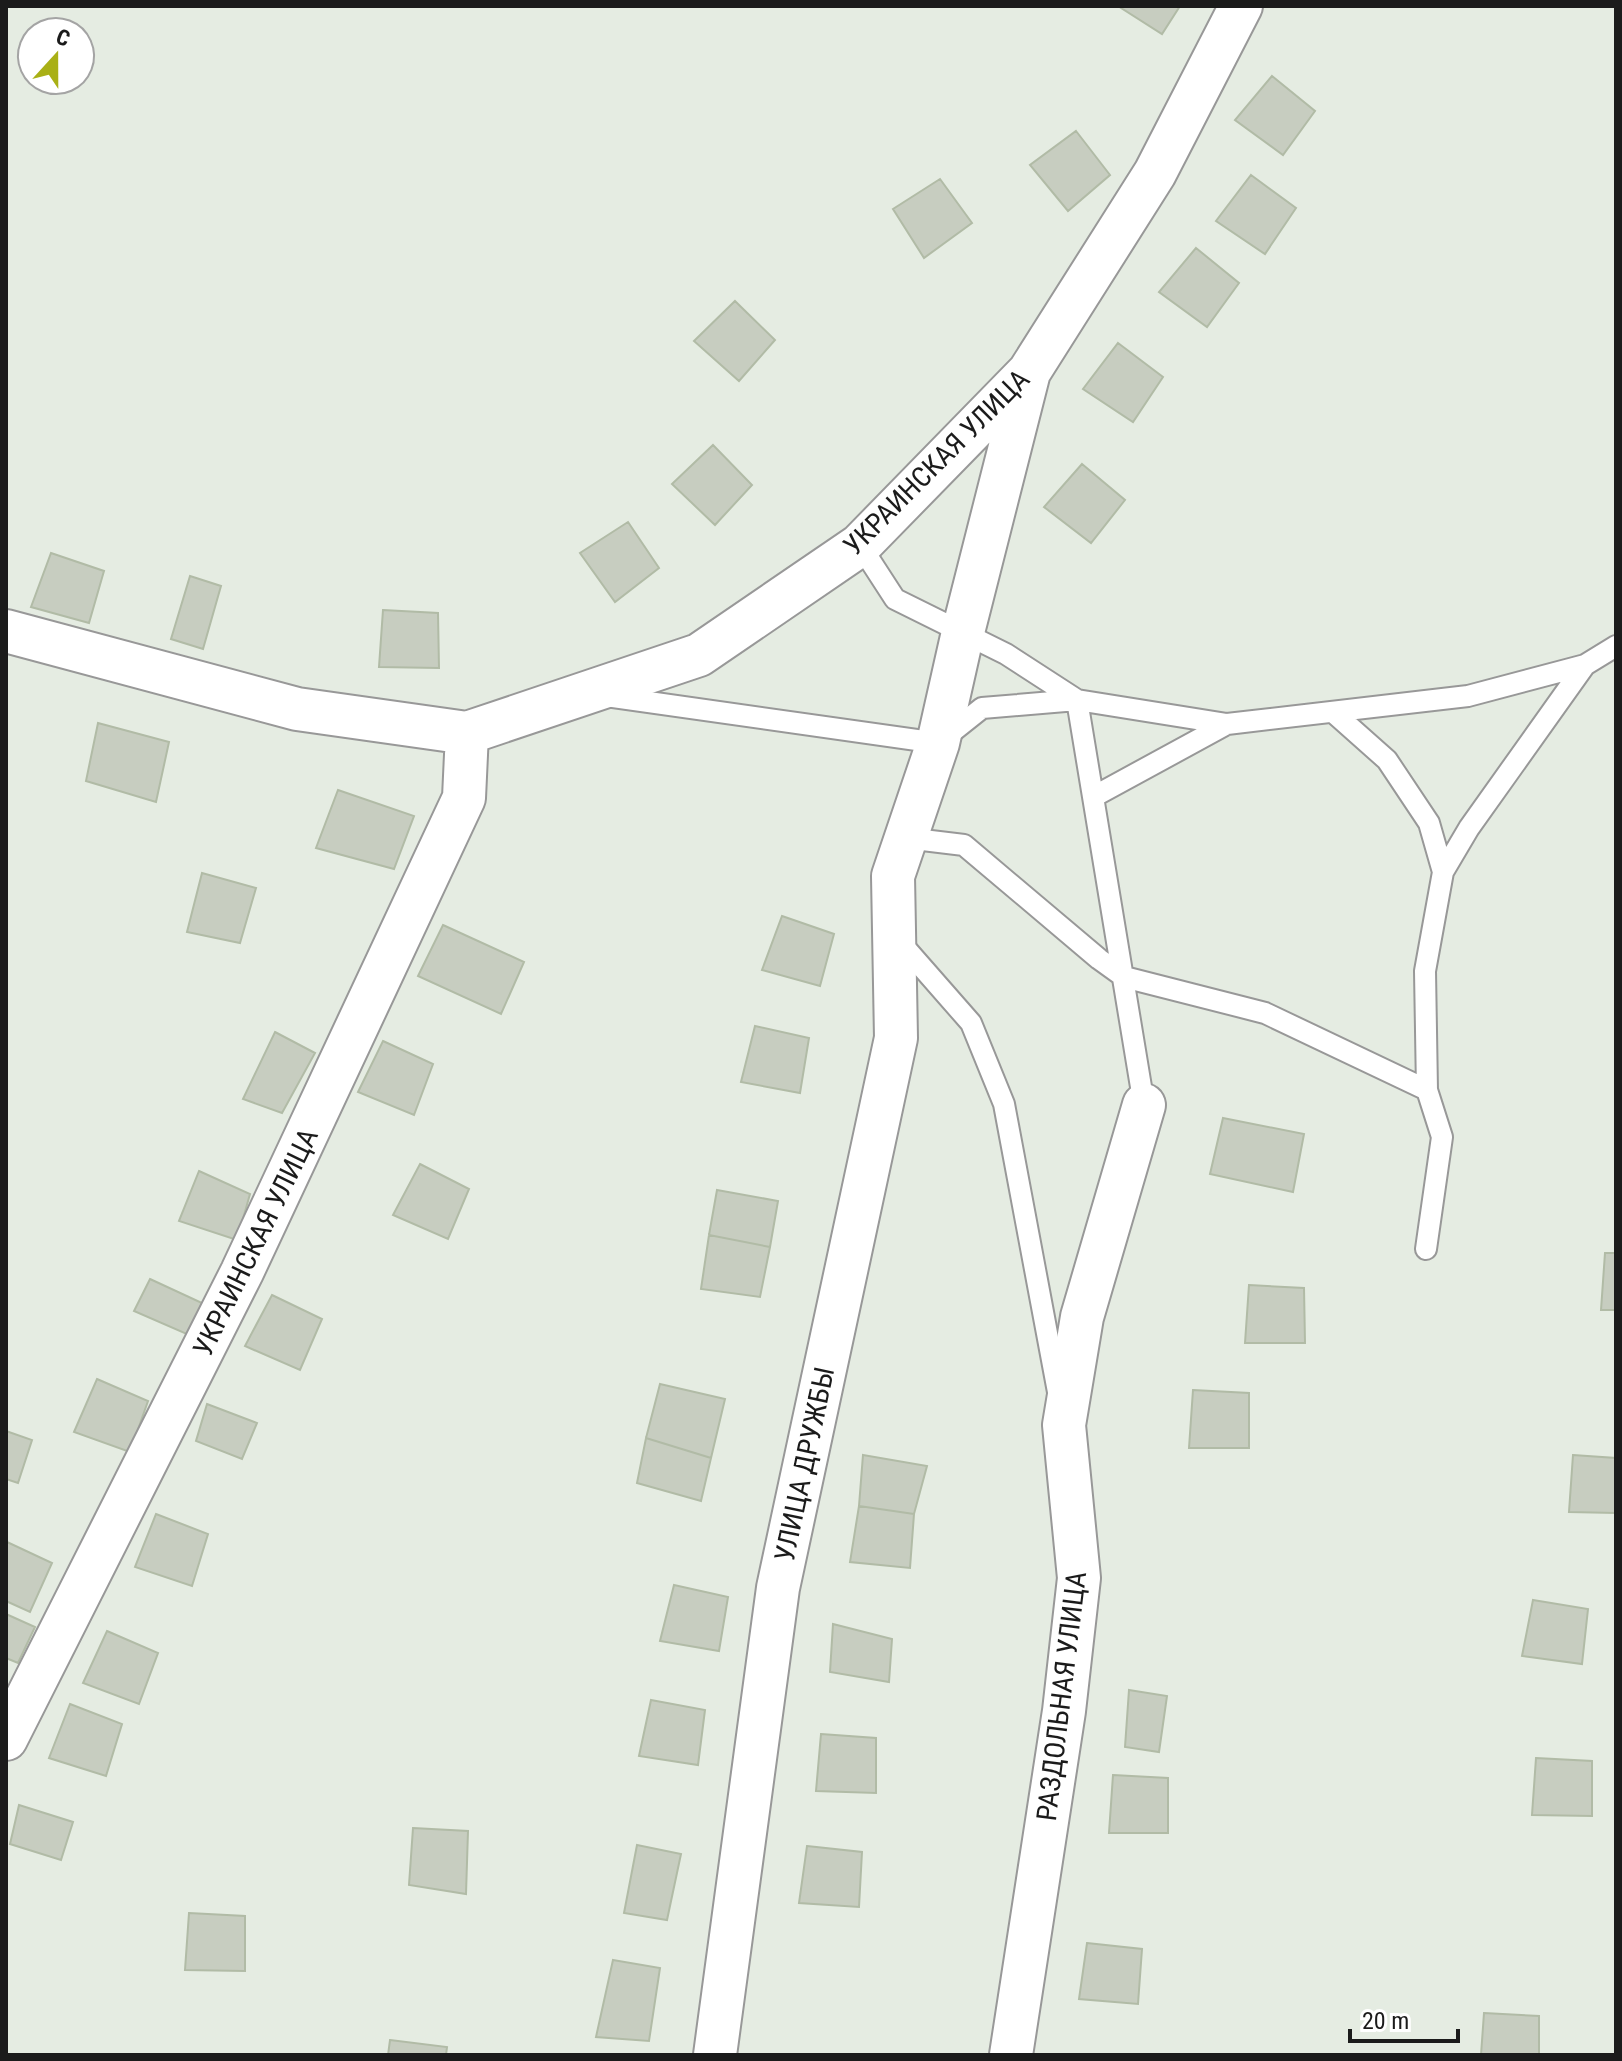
<svg xmlns="http://www.w3.org/2000/svg" width="1622" height="2061" font-family="'Roboto Condensed',sans-serif">
<style>
.building{fill:#c7cdc0;stroke:#b1bba6;stroke-width:2}
.lines{fill:none;stroke-linecap:round;stroke-linejoin:round}
.lane-casing{stroke:#989898;stroke-width:24}
.street-casing{stroke:#989898;stroke-width:46}
.lane{stroke:#fff;stroke-width:20}
.street{stroke:#fff;stroke-width:42}
.labels{text-anchor:middle;stroke-width:6;stroke-linejoin:round;paint-order:stroke}
.street-label{font-size:28px;fill:#1b1b1b;stroke:#fff}
</style>
<rect width="100%" height="100%" fill="#e5ece2"/>
<!-- building -->
<path class="building" d="M1118,6H1180L1162,34Z
M1272,76L1315,111L1283,155L1235,120Z
M1076,131L1110,175L1068,211L1030,165Z
M1251,175L1296,208L1265,254L1216,221Z
M940,179L972,223L924,258L893,209Z
M1196,248L1239,283L1207,327L1159,292Z
M735,301L775,340L739,381L694,341Z
M1118,343L1163,377L1133,422L1083,389Z
M713,445L752,485L715,525L672,484Z
M1082,464L1125,500L1091,543L1044,507Z
M628,522L659,568L615,602L580,553Z
M51,553L104,571L89,623L31,607Z
M190,576L221,586L203,649L171,639Z
M383,610L438,613L439,668L379,667Z
M98,723L169,742L156,802L86,781Z
M338,790L414,816L394,869L316,848Z
M202,873L256,888L240,943L187,932Z
M782,916L834,934L820,986L762,970Z
M443,925L524,962L501,1014L418,976Z
M755,1026L809,1038L800,1093L741,1082Z
M275,1032L315,1053L282,1113L243,1099Z
M383,1041L433,1064L414,1115L358,1092Z
M1223,1118L1304,1134L1293,1192L1210,1174Z
M420,1164L469,1189L448,1239L393,1215Z
M199,1171L250,1194L237,1240L179,1221Z
M717,1190L778,1201L770,1247L709,1235Z
M709,1235L770,1247L760,1297L701,1289Z
M1605,1253H1616V1310H1601Z
M150,1279L202,1303L189,1335L134,1311Z
M1249,1285L1304,1288L1305,1343H1245Z
M272,1295L322,1319L300,1370L245,1346Z
M97,1379L148,1401L130,1452L74,1432Z
M660,1384L725,1399L711,1458L646,1438Z
M1193,1390L1249,1393V1448H1189Z
M207,1404L257,1423L242,1459L196,1441Z
M6,1431L32,1440L18,1483L6,1479Z
M646,1438L711,1458L701,1501L637,1483Z
M863,1455L927,1466L914,1514L859,1506Z
M1573,1455L1616,1458V1513L1569,1512Z
M859,1506L914,1514L910,1568L850,1562Z
M156,1514L208,1534L192,1586L135,1567Z
M7,1542L52,1563L30,1612L6,1601Z
M674,1585L728,1597L719,1651L660,1641Z
M1533,1600L1588,1609L1582,1664L1522,1656Z
M6,1614L35,1627L18,1663L6,1658Z
M833,1624L892,1639L889,1682L830,1672Z
M107,1631L158,1653L139,1704L83,1683Z
M1129,1690L1167,1696L1159,1752L1125,1747Z
M651,1700L705,1710L698,1765L639,1756Z
M70,1704L122,1724L106,1776L49,1758Z
M821,1734L876,1738V1793L816,1791Z
M1536,1758L1592,1761V1816L1532,1815Z
M1113,1775L1168,1778V1833H1109Z
M19,1805L73,1822L61,1860L10,1844Z
M413,1828L468,1831L466,1894L409,1885Z
M637,1845L681,1854L667,1920L624,1913Z
M807,1846L862,1852L859,1907L799,1903Z
M189,1913L245,1916V1971L185,1970Z
M1087,1943L1142,1949L1138,2004L1079,1999Z
M613,1960L660,1968L649,2041L596,2037Z
M1484,2013L1539,2016V2055H1481Z
M390,2040L447,2047L446,2055H388Z"/>
<g class="lines">
<defs>
<path id="lane" d="M860,545L895,599L1006,654L1077,700L1144,1105
M606,696L938,743L982,708L1077,700L1227,724L1468,696L1585,665L1616,646
M1333,712L1387,760L1429,823L1443,872
M1093,797L1227,724
M906,838L964,845L1099,959L1124,977L1265,1013L1427,1090
M900,942L971,1023L1004,1104L1058,1392
M1426,1249L1442,1137L1427,1090L1425,971L1443,872L1469,828L1585,665"/>
<path id="street" d="M6,631L297,709L467,733L699,655L860,545L1029,372L1155,173L1241,6
M6,1739L242,1272L464,798L467,733
M715,2055L778,1588L896,1038L893,876L938,743L963,632L1029,372
M1011,2055L1064,1711L1079,1578L1064,1425L1082,1317L1144,1105"/>
</defs>
<!-- lane casing -->
<use href="#lane" class="lane-casing"/>
<!-- street casing -->
<use href="#street" class="street-casing"/>
<!-- lane -->
<use href="#lane" class="lane"/>
<!-- street -->
<use href="#street" class="street"/>
</g>
<g class="labels">
<!-- street labels -->
<g class="street-label">
<text transform="translate(936 462) rotate(-45)" y="10">УКРАИНСКАЯ УЛИЦА</text>
<text transform="translate(255 1242) rotate(-64)" y="10">УКРАИНСКАЯ УЛИЦА</text>
<text transform="translate(804 1464) rotate(-78)" y="10">УЛИЦА ДРУЖБЫ</text>
<text transform="translate(1061 1696) rotate(-83)" y="10">РАЗДОЛЬНАЯ УЛИЦА</text>
</g>
</g>
<!-- border -->
<rect width="1622" height="2061" fill="none" stroke="#1b1b1b" stroke-width="16"/>
<!-- north arrow -->
<g transform="translate(56 56) rotate(21)"><circle r="38" fill="#ffffff" stroke="#a4a4a4" stroke-width="2"/>
<path d="M0-6L14 30L0 20L-14 30Z" fill="#a9b016"/>
<text y="-12" font-size="22" font-weight="bold" text-anchor="middle" fill="#1b1b1b">С</text>
</g>
<!-- scale -->
<path d="M1350 2029v12h108v-12" fill="none" stroke="#1b1b1b" stroke-width="4"/>
<text x="1362" y="2029" font-size="24" fill="#1b1b1b" stroke="#ffffff" stroke-width="6" paint-order="stroke">20 m</text>
</svg>
